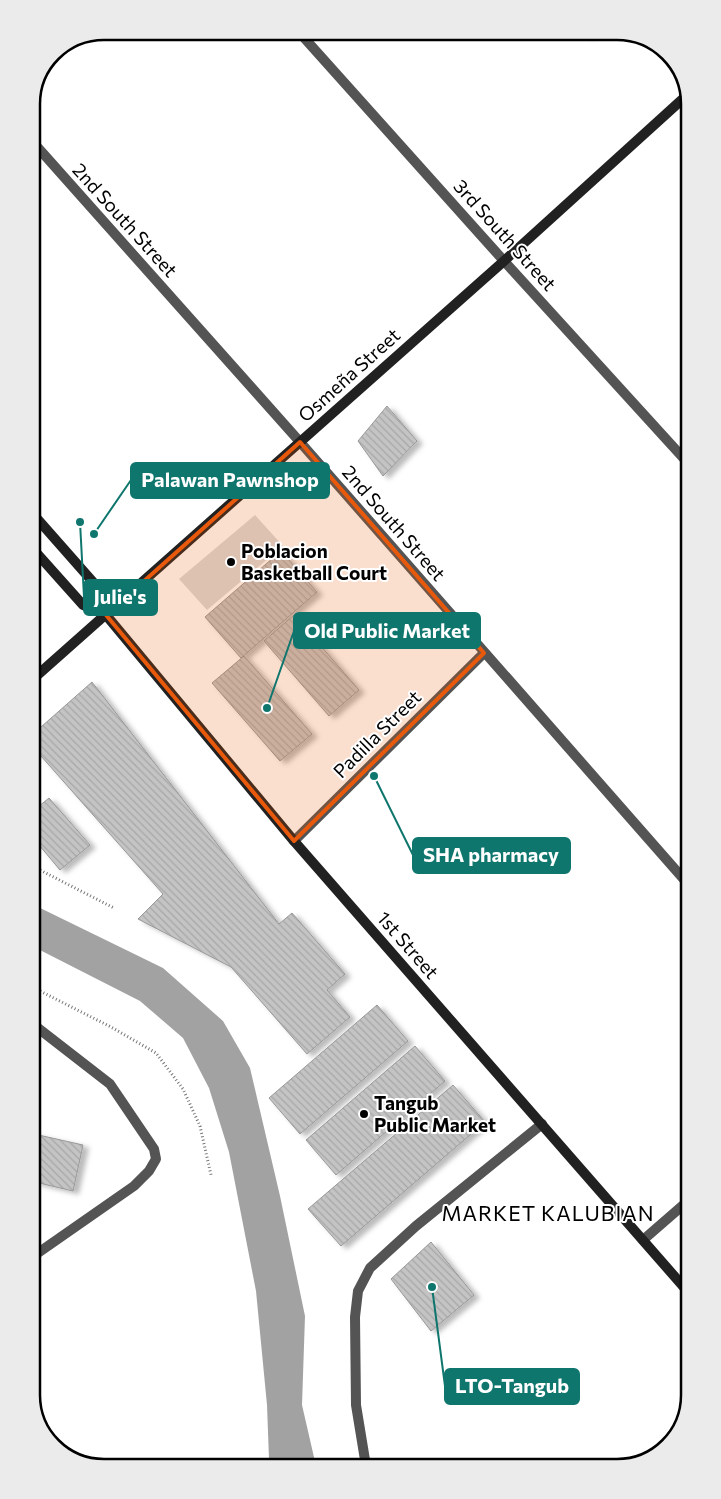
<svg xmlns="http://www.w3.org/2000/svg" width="721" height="1499" font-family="Commissioner,sans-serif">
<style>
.pitch{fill:#dbdbdb}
.water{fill:#a2a2a2}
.building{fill:url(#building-back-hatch);stroke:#989898;filter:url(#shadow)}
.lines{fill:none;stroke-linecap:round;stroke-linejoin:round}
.path{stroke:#767676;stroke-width:3;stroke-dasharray:1 2.5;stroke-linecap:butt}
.service{stroke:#545454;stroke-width:10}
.minor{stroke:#545454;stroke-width:10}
.secondary{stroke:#212121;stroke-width:10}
.marked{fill:#e8590c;fill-opacity:0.2;stroke:#e8590c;stroke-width:4;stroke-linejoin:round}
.poi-dot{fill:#000;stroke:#fff;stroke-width:2}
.labels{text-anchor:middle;stroke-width:4;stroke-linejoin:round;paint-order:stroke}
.street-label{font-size:19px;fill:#000;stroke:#fff}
.poi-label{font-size:19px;font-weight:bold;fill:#000;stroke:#fff;text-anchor:start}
.quarter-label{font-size:21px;letter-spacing:1px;fill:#000;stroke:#fff}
.rim{fill:none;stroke:#000;stroke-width:2.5}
.leader{fill:none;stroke:#0f766e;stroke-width:2}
.callout-dot{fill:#0f766e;stroke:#fff;stroke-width:2}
.callout{fill:#0f766e;stroke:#0f766e;stroke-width:2}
.callout-label{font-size:20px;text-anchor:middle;font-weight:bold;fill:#fff}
</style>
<defs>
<pattern id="building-back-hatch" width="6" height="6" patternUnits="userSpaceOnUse" patternTransform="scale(1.25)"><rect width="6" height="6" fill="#c4c4c4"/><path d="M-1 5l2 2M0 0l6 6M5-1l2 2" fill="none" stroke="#a7a7a7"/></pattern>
<filter id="shadow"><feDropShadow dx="5.5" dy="3" stdDeviation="2.5" flood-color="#0004"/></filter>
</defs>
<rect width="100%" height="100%" fill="#fff"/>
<!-- pitch -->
<path class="pitch" d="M255,515L283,546L207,610L179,579Z"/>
<!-- water -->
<path class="water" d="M34,905L163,968L223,1021L250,1068L280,1196L305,1316L302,1405L316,1466H271L269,1459L267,1405L256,1291L229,1152L209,1088L183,1038L140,1001L34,947Z"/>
<!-- building -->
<path class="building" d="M582,31H592L588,36Z
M387,406L417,441L383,476L358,441Z
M281,551L317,592L241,658L205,617Z
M294,615L359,690L329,716L264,641Z
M244,656L312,734L280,761L212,683Z
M92,682L279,924L292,913L345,974L327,990L350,1017L307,1054L231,967L138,919L163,894L33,747V734Z
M49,798L90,845L60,870L34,839L33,811Z
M377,1005L408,1041L300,1134L269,1098Z
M415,1046L445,1081L336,1175L306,1140Z
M453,1085L485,1122L341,1246L308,1209Z
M34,1134L83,1145L73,1191L35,1182Z
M431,1242L474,1295L431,1331L391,1279Z"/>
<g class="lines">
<!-- path -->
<path class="path" d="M34,867L114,908
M34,988L111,1027L156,1053L183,1089L200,1126L211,1175"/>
<!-- service -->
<path class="service" d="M34,1025L110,1084L154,1149L156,1159L149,1171L134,1186L35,1255"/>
<!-- minor -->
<path class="minor" d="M298,31L504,261L687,462
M32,141L300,442L688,884
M294,841L484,653
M643,1240L689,1200
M366,1466L356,1405L355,1317L358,1291L370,1268L416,1226L542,1124"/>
<!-- secondary -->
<path class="secondary" d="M33,514L100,590L106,615L294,841L689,1293
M33,549L83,605L106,615
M33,679L504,261L686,96"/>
</g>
<!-- marked area -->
<path class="marked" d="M300,442L484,653L294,841L106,615Z"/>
<!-- markers -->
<g class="poi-dot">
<circle cx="231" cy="562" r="5"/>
<circle cx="364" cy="1114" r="5"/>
</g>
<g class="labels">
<!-- street labels -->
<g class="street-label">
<text transform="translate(125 220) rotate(48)" y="7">2nd South Street</text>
<text transform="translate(505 235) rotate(48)" y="7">3rd South Street</text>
<text transform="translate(349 375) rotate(-42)" y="7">Osmeña Street</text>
<text transform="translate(394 523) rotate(49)" y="7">2nd South Street</text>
<text transform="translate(377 734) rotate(-45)" y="7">Padilla Street</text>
<text transform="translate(408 945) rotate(49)" y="7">1st Street</text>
</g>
<!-- poi labels -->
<g class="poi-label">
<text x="241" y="558">Poblacion<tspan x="241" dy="22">Basketball Court</tspan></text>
<text x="374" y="1110">Tangub<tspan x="374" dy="22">Public Market</tspan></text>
</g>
<!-- quarter labels -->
<g class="quarter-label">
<text x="548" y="1221">MARKET KALUBIAN</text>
</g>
</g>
<!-- crop -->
<path d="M0 0H721V1499H0ZM104 40H617A64 64 0 0 1 681 104V1395A64 64 0 0 1 617 1459H104A64 64 0 0 1 40 1395V104A64 64 0 0 1 104 40Z" fill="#ebebeb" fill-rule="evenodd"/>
<path class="rim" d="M104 40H617A64 64 0 0 1 681 104V1395A64 64 0 0 1 617 1459H104A64 64 0 0 1 40 1395V104A64 64 0 0 1 104 40Z"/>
<!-- callouts -->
<path class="leader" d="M94 534L131 480M80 522L84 597M267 708L294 631M374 776L413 855M432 1287L445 1386"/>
<g class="callout-dot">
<circle cx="94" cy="534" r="5"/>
<circle cx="80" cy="522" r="5"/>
<circle cx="267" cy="708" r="5"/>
<circle cx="374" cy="776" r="5"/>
<circle cx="432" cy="1287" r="5"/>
</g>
<g class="callout">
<rect x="131" y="463" width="198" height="35" rx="5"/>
<rect x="84" y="580" width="73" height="35" rx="5"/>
<rect x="294" y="613" width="186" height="35" rx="5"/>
<rect x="413" y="838" width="157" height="35" rx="5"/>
<rect x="445" y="1369" width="134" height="35" rx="5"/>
</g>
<g class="callout-label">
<text x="230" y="487">Palawan Pawnshop</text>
<text x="120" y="604">Julie's</text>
<text x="387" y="638">Old Public Market</text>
<text x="491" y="862">SHA pharmacy</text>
<text x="512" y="1393">LTO-Tangub</text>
</g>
</svg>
